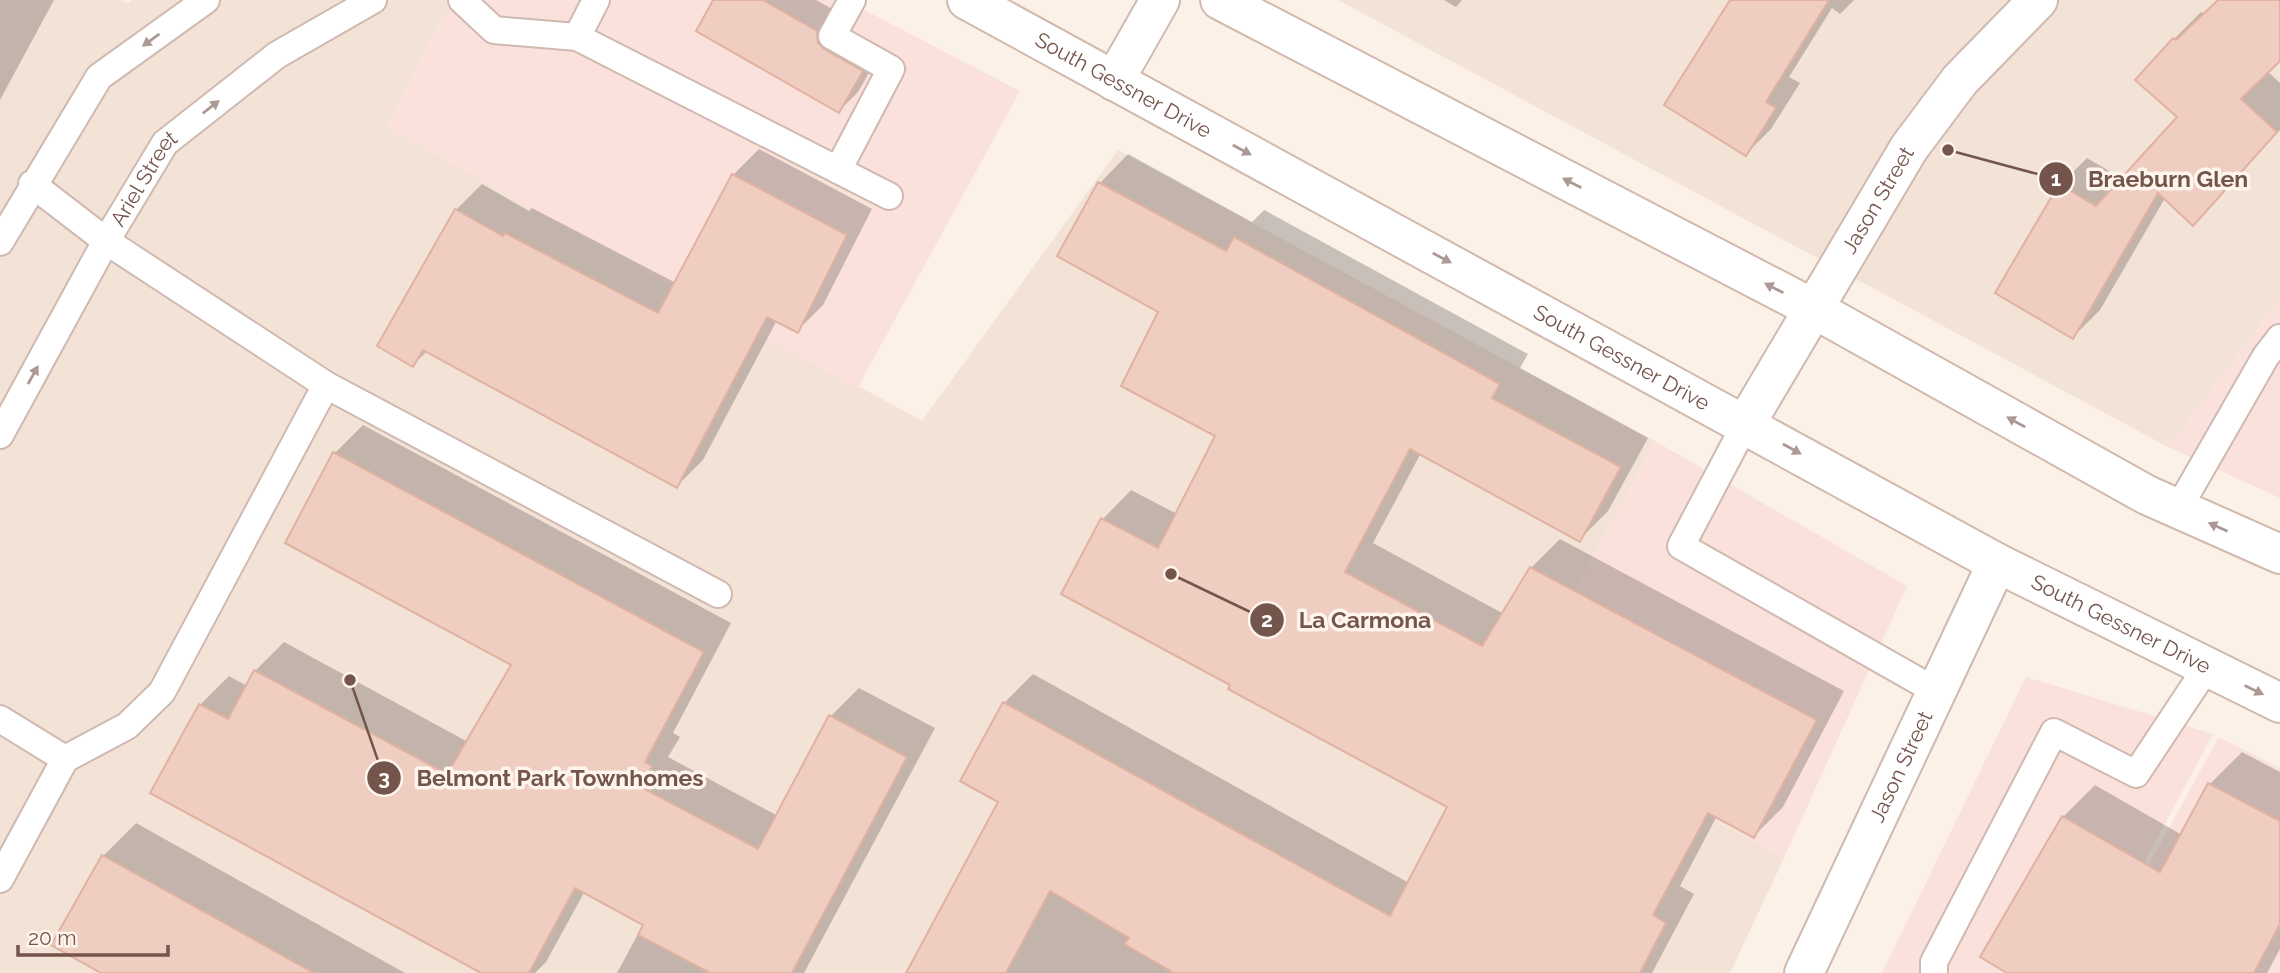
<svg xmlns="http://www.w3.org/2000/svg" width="2280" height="973" font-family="Raleway,sans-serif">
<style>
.residential{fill:#f3e2d6}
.commercial{fill:#fbe1db}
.shadow{fill:#0003}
.building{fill:#efcdc0;stroke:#e1b1a1;stroke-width:2}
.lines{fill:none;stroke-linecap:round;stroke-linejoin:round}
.lane-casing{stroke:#cfb9b0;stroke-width:30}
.street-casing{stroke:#cfb9b0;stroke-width:42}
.secondary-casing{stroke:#d1b9ae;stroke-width:42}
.lane{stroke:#fff;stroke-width:26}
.street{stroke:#fff;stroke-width:38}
.secondary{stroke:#fff;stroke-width:38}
.oneway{fill:#ac9994}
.labels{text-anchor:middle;stroke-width:7;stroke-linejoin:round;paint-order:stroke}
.street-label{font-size:21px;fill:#74554c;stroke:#fef5ed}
.leader{fill:none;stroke:#74554c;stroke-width:2.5}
.callout-dot{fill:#74554c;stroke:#fef5ed;stroke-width:2.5}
.mark-label{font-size:21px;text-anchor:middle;font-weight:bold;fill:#fff}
.callout-label{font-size:23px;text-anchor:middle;font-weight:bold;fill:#74554c;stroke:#fef5ed;stroke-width:7;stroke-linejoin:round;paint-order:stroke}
</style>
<rect width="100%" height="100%" fill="#fbf1e7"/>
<!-- residential -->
<path class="residential" d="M0,0H121L128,4L132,0H460L434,32L387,128L922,421L1118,150L1655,441L1513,707L1784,858L1730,973H0Z
M1338,0H2280V299L2168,447Z"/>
<!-- commercial -->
<path class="commercial" d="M460,0H845L1020,91L857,389L387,128L434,32Z
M2280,299V498L2168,447Z
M1655,441L1907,586L1784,858L1513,707Z
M2026,677L2213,734L2085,973H1882Z
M2219,737L2280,768V973H2089Z"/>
<!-- shadow -->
<path class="shadow" d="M0,0H54L0,100Z
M715,0H816L836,11L837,24L881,52L858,92L839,111Z
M1444,0H1462L1456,7Z
M1732,0H1854L1840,14L1832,8L1789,77L1800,83L1771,129L1746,154Z
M2219,0H2280V59L2267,71L2280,83V130L2193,223L2165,198L2100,310L2073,337L2060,185L2087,158L2123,179L2179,117L2174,39L2201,12L2204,14Z
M759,149L872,209L823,305L797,331L777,320L703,460L677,486L427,351L413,365L379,346L456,210L482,184L529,211L532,208L676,283L733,175Z
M1128,154L1252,222L1264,210L1528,354L1520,368L1648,438L1608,511L1579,540L1421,453L1373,543L1504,614L1531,568L1560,539L1844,691L1783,807L1754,836L1717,816L1680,886L1694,894L1652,973H908L1001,801L962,780L1004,703L1033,674L1409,883L1449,806L1063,593L1103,519L1131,490L1177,514L1217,435L1161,311L1059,256L1100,183Z
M363,425L731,623L673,733L680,737L668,757L778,816L831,716L859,688L935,728L804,973H617L644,923L585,891L546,962L535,973H485L200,705L229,676L247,686L255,671L284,642L468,742L513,664L335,453Z
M2242,752L2280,772V949L2267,973H2011L2063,817L2095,785L2182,835L2210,784Z
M136,823L405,973H104L103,856Z"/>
<!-- building -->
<path class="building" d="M713,0H763L817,31L818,43L824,49L863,71L839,113L696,31Z
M1730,0H1829L1766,102L1776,108L1746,156L1664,105Z
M2218,0H2280V61L2241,99L2277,132L2193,226L2158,193L2073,339L1995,293L2059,184L2096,206L2177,117L2135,80L2173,38L2176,40Z
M732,174L847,235L798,333L767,317L677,488L423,350L413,367L377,346L455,209L503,236L505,233L658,313Z
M1098,182L1226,251L1234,237L1500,384L1492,398L1621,467L1580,542L1410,449L1345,572L1482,646L1530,567L1817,720L1754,838L1708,813L1653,915L1666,923L1640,973H1174L1124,944L1129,938L1050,891L1006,973H906L998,802L960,781L1003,702L1390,916L1447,807L1228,689L1230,685L1061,594L1101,518L1158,548L1215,436L1121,386L1158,312L1057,256Z
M333,452L704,652L645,762L652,766L641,787L758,849L829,715L907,757L792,973H710L638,935L643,925L575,888L529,973H481L150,793L199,704L228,719L254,670L447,774L511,665L285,543Z
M2208,783L2280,821V924L2254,973H2007L1980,957L2062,816L2160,872Z
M102,855L314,973H101L51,945Z"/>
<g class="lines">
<defs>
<g id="lane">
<path d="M462,0L494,30L577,37"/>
<path d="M596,0L577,37L889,196"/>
<path d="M838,170L891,69L832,36L852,0"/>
<path d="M32,184L106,241L326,385L718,594"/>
<path d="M0,242L99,77L206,0"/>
<path d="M1746,423L1681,546L1936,691"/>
<path id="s1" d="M0,435L106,241L165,143L277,55L373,0"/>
<path d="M2178,509L2266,356L2280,338"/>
<path d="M0,719L65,759"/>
<path d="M0,879L65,759L127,726L162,692L326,385"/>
<path d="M1934,973V962L2054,732L2136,774L2207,667"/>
</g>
<g id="street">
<path d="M1114,81L1160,0"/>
<path id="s2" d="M1746,423L1909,148L1960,80L2038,0"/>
<path id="s3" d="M1804,973L1997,563"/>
</g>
<g id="secondary">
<path id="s4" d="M967,0L1997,563L2280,703"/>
<path d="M1220,0L1814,309L2147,495L2280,554"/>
</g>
</defs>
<!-- lane casing -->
<use href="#lane" class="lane-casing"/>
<!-- street casing -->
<use href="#street" class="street-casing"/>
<!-- secondary casing -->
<use href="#secondary" class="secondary-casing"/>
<!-- lane -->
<use href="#lane" class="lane"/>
<!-- street -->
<use href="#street" class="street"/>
<!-- secondary -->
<use href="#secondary" class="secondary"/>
</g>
<!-- one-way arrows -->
<defs><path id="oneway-solid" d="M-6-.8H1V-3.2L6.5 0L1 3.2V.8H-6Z" transform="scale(1.75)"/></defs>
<g class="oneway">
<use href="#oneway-solid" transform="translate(151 40) rotate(144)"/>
<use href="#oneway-solid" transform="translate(211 107) rotate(-38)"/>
<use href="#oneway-solid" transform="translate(1242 150) rotate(28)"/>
<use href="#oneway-solid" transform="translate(1572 183) rotate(-153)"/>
<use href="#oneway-solid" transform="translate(1442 258) rotate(28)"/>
<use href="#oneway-solid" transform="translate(1774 288) rotate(-153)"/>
<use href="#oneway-solid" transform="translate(33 375) rotate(-61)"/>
<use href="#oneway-solid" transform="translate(2016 422) rotate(-151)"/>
<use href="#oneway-solid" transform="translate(1792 449) rotate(29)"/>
<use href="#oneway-solid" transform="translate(2218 527) rotate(-156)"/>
<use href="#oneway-solid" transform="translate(2254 690) rotate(26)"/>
</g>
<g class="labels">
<!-- street labels -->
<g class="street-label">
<text dy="7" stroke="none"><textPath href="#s4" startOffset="178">South Gessner Drive</textPath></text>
<text dy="7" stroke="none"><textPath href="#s1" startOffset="294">Ariel Street</textPath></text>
<text dy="7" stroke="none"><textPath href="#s2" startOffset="259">Jason Street</textPath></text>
<text dy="7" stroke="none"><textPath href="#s4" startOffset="746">South Gessner Drive</textPath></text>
<text dy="7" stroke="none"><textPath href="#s4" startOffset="1312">South Gessner Drive</textPath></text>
<text dy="7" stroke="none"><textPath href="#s3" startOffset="228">Jason Street</textPath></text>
</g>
</g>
<!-- callouts -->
<path class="leader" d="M1948 150L2056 179M1171 574L1267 620M350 680L384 778"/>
<g class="callout-dot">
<circle cx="1948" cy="150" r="7"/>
<circle cx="1171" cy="574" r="7"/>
<circle cx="350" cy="680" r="7"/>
<circle cx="2056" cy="179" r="18"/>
<circle cx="1267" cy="620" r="18"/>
<circle cx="384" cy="778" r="18"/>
</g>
<g class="mark-label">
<text x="2056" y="186">1</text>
<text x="1267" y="627">2</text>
<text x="384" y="785">3</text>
</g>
<g class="callout-label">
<text x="2168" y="187">Braeburn Glen</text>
<text x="1365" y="628">La Carmona</text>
<text x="560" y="786">Belmont Park Townhomes</text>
</g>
<!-- scale -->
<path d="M18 945v10h150v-10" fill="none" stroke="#74554c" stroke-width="3.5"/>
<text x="28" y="945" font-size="21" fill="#74554c" stroke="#fef5ed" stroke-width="5" paint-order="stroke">20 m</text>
</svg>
